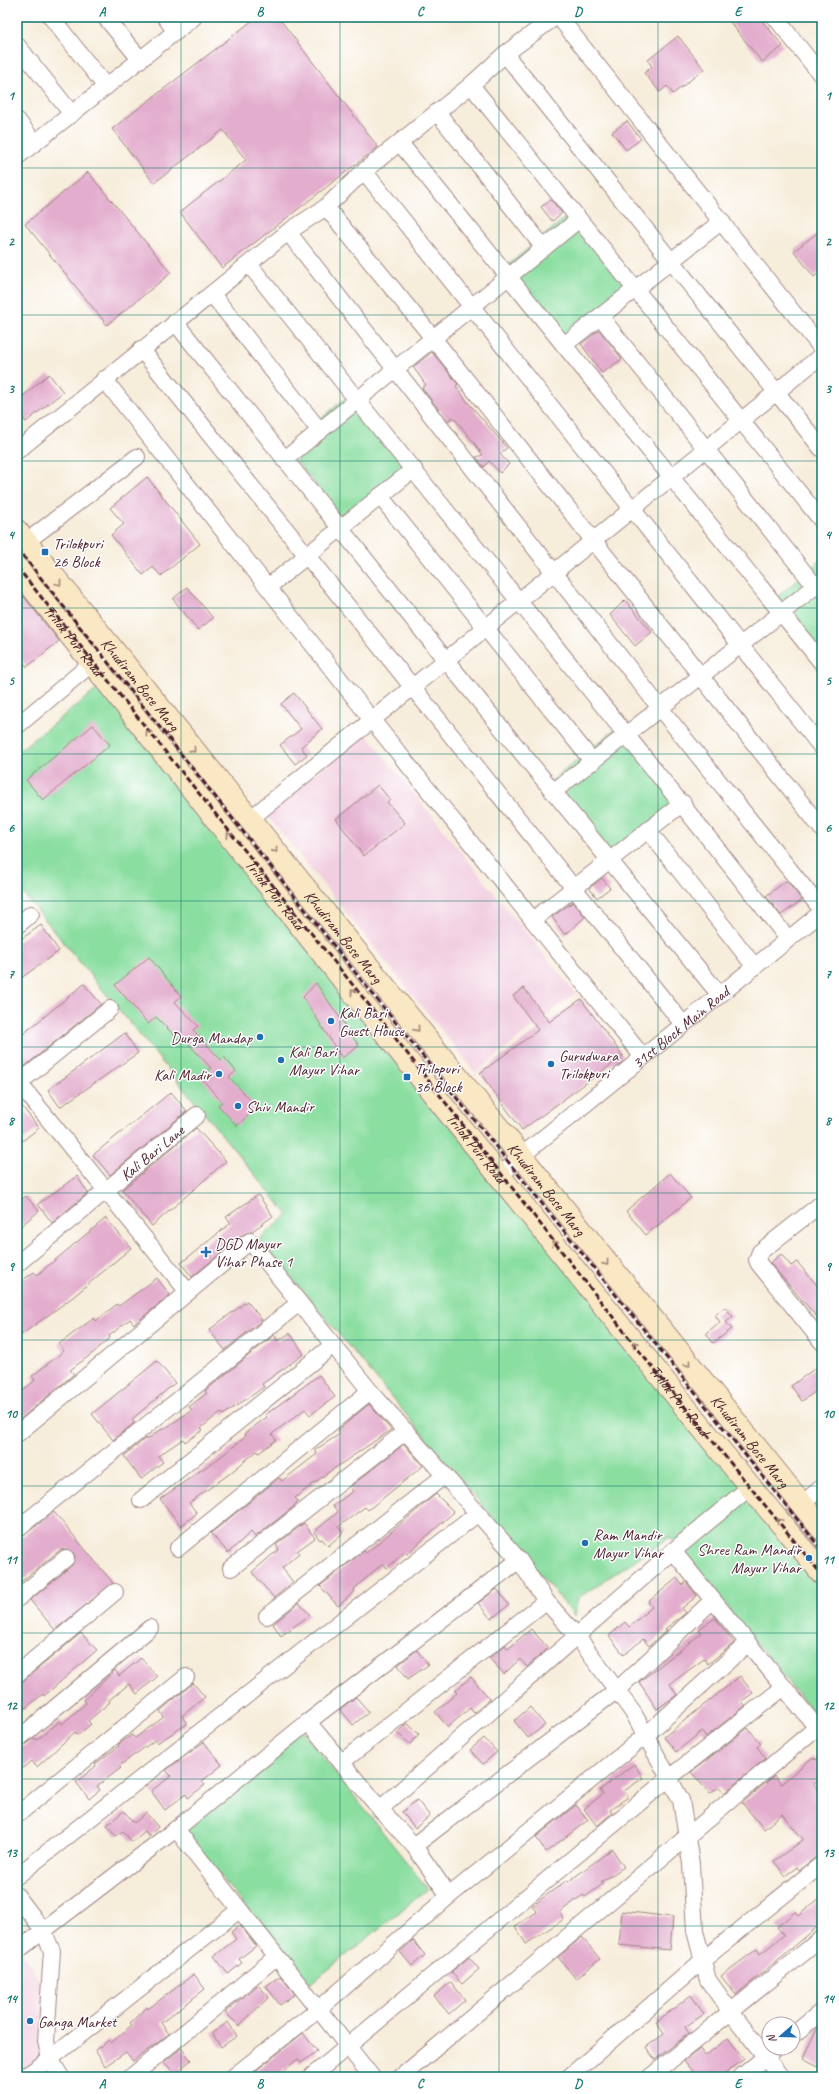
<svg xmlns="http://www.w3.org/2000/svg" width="839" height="2094" font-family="Caveat,sans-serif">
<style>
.built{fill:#f2cfe0}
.green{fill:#8adea0;stroke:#6a7e66}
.building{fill:#e3adce}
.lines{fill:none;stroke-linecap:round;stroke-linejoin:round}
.street-casing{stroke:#a08683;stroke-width:18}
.secondary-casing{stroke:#a08683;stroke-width:24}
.street{stroke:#fff;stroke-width:16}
.secondary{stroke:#fae7c3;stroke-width:22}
.rail{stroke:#4a1f2b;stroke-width:3;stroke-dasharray:6 3;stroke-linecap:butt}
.oneway{stroke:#a28377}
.grid{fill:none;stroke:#0f766e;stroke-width:1;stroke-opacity:0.55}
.poi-dot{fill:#1f6fb2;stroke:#fff;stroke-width:1.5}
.labels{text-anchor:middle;stroke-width:3;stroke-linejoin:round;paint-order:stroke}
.poi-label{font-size:16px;fill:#4a1f2b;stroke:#fff;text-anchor:start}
.street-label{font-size:16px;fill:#4a1f2b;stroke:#fff}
.neatline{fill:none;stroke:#0f766e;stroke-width:1.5}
.grid-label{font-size:13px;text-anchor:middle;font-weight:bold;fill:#0f766e}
</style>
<rect width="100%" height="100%" fill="#fff"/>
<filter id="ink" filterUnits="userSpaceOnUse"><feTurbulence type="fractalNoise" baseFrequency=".025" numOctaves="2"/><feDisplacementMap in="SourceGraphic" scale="8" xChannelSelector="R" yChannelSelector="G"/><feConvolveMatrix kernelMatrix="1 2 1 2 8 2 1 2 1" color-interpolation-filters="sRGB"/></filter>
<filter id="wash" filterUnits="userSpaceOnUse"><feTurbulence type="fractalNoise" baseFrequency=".012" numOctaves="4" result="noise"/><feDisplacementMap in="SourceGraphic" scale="16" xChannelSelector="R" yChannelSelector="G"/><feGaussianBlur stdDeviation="0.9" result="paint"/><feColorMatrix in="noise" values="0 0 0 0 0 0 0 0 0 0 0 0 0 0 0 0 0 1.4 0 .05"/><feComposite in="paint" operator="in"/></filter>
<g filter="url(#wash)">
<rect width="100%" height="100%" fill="#f7eddb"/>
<!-- built -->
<path class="built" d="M365,733L575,993L476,1073L266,814Z
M22,1953L43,1985L42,2056L17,2072V1957Z"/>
<!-- green -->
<path class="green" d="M570,214L629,290L564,341L505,268Z
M351,394L410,470L345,522L286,448Z
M822,559V661L773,600Z
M104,684L822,1584V1724L670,1537L578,1598L575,1616L259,1239L288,1215L17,886V752Z
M618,727L677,802L612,854L553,780Z
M298,1726L428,1889L308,1986L178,1823Z"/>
<g id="blocks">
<!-- building -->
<path class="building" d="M257,17H278L378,147L222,268L180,212L246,160L223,130L154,183L112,129Z
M726,17H759L783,46L762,62Z
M678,36L704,69L673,94L667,86L660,92L644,73L652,67L648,60Z
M627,121L641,139L626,150L612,132Z
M88,172L171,273L107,325L25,224Z
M551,200L562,213L552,221L541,207Z
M822,229V270L814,277L794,251Z
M599,330L622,359L602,373L581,344Z
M432,352L458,384L456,386L467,401L507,448L500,454L509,464L500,473L489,461L484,467L476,457L483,455L472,440L453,417L448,421L422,388L426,385L413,367Z
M49,374L63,392L26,422L17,411V401Z
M147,477L200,544L161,576L153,567L143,575L111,535L124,524L110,508Z
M187,587L213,618L198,630L173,599Z
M17,588L59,641L27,667L17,655Z
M625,600L652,632L635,646L610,615Z
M294,693L322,729L301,747L307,755L295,764L280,745L301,729L281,704Z
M93,725L110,745L43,800L26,780Z
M378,785L390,800L387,802L405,823L364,856L336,819Z
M602,878L610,888L597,898L589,888Z
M786,881L802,900L781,915L766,896Z
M573,902L585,917L565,935L552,917Z
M41,925L59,951L17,981V942Z
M149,957L181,996L175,1002L198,1026L193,1030L221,1060L224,1057L236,1071L229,1077L257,1107L237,1126L218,1105L222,1102L201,1078L211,1068L184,1039L181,1042L156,1017L148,1024L115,985Z
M316,983L359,1046L342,1058L303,997Z
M84,984L101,1004L24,1067L17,1059V1039Z
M524,988L549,1022L581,999L623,1056L522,1130L480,1073L538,1030L513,996Z
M125,1033L138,1053L60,1107L48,1090Z
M171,1092L187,1111L110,1175L93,1155Z
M17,1100L39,1128L17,1145Z
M196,1128L226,1161L152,1226L122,1190Z
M670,1173L691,1198L646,1235L626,1211Z
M77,1176L88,1193L52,1223L38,1204Z
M258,1195L273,1216L251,1232L244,1234L192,1277L181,1263L231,1223L226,1217Z
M26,1196L39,1211L17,1229V1203Z
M106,1218L131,1248L73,1297L17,1338V1284L34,1272L37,1275Z
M781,1254L791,1266L797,1262L822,1291V1323L770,1263Z
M157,1278L170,1295L134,1324L130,1319L109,1336L110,1338L93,1353L70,1370L74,1374L17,1422V1396L35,1380L32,1376L64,1351L59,1344L94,1318L96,1321L117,1304L119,1306Z
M247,1301L262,1320L225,1350L209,1330Z
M725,1307L733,1317L726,1322L732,1329L713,1343L706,1333L720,1322L715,1315Z
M290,1333L304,1354L262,1384L264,1387L223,1415L221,1412L201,1428L203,1430L185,1442L183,1439L158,1456L163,1462L141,1479L124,1456L146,1438V1440L162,1429L163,1430L192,1410L189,1407L207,1393L205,1391L274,1335L278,1341Z
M157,1361L175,1383L132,1419L134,1423L113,1440L92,1414Z
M822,1363V1387L802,1401L791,1386Z
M319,1375L335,1397L310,1415L305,1409L272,1434L276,1440L259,1453L257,1451L229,1474L189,1503L197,1513L181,1526L160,1499L227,1452L246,1436L244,1434L267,1417L265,1415Z
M369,1404L391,1430L326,1474L295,1498L298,1501L292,1508L255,1537L251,1532L228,1553L211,1533L279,1478L282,1481L317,1454L315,1450L340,1434L337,1431Z
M404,1444L423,1466L368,1510L365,1507L338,1527L343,1533L328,1546L322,1539L320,1540L314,1532L338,1512L333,1506L353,1491L350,1487Z
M436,1494L454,1512L407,1554L405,1552L387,1568L383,1563L354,1589L355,1591L338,1606L320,1586L364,1551L366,1553Z
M789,1508L812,1537L822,1541V1553L786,1510Z
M54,1512L113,1583L55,1630L30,1600L72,1565L75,1557L73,1552L69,1549L60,1550L17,1585V1538L23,1536Z
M304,1523L315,1538L297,1551L299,1553L282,1568L293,1582L274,1598L252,1572L279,1549L276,1545Z
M677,1578L682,1585L686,1582L697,1596L682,1608L686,1613L665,1629L667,1630L649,1646L643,1639L624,1655L609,1636L625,1622L629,1627L652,1607L648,1602Z
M497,1589L509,1605L491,1619L478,1603Z
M299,1603L310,1615L281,1636L273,1624Z
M715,1618L734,1643L708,1664L704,1659L670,1684L677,1695L657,1709L639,1682L702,1633L699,1629Z
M531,1629L548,1648L527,1667L520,1659L504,1674L489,1658L505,1645L508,1649Z
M81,1633L97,1650L44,1696L43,1694L17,1715V1684L23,1681Z
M417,1650L428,1665L408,1679L398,1665Z
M141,1658L157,1677L137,1694L129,1684L109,1700L110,1702L88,1721L91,1724L78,1735L75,1732L37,1767L31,1761L17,1773V1751L35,1738L37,1740L60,1721L62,1724L86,1703L84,1700L115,1670L119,1676Z
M740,1676L753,1693L742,1701L745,1706L706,1737L702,1731L676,1752L664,1737Z
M471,1677L490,1699L474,1713L470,1708L448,1727L435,1712L457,1693L455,1691Z
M193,1683L205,1697L182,1716L187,1724L157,1743L155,1740L119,1766L121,1768L97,1786L100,1790L89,1799L76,1782L96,1766L95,1764L119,1746L118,1745L120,1743L132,1735L135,1738L164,1717L160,1711Z
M356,1697L369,1712L353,1725L340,1709Z
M530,1707L545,1725L528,1738L514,1721Z
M407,1723L419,1734L410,1744L397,1733Z
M748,1728L761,1744L757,1747L766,1758L724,1793L719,1787L710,1794L691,1772Z
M484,1738L497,1752L483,1764L470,1750Z
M204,1742L222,1765L202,1781L205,1785L188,1798L186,1794L165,1810L151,1791L171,1776L166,1770Z
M822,1755V1777L814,1784L822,1794V1855L816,1857L799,1870L797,1867L785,1876L774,1861L803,1840L802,1838L782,1814L764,1829L742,1803L774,1776L781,1784L813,1757L816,1760Z
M634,1764L643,1778L624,1791L628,1797L610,1810L612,1813L597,1826L584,1809L603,1794L600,1790Z
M417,1800L430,1816L415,1828L402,1812Z
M576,1805L588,1820L546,1852L536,1837Z
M124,1811L134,1823L146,1813L158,1827L149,1836L145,1831L132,1842L123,1831L116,1836L107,1825Z
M612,1849L624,1867L601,1882L603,1884L585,1897L583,1895L560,1912L564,1919L526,1944L515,1926L537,1912L532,1906L567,1880L568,1882Z
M822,1896V1923L736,1995L721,1976L757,1949L760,1954L784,1935L777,1927L795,1912L798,1916Z
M622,1911L673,1917L670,1950L619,1945Z
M240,1925L256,1946L239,1959L242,1963L228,1974L214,1956L236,1939L231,1932Z
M582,1937L600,1959L576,1979L558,1957Z
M413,1940L425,1955L412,1966L400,1952Z
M469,1957L479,1969L462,1984L451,1972Z
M194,1974L205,1989L161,2023L169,2034L133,2061L126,2052L105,2066L95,2050L109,2040L111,2043L132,2025L130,2023L147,2007L148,2009Z
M280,1976L295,1994L280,2005L266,1986Z
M451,1982L465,2000L449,2014L434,1996Z
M258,1985L269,1997L239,2026L225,2012Z
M691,1995L704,2014L685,2027L689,2033L655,2060L646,2047L664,2034L656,2022Z
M228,2022L237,2036L221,2047L212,2033Z
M822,2023V2068L803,2058L818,2026Z
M303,2033L317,2051L301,2063L298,2059L276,2077H248Z
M728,2038L744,2059L721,2077H696L684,2061L700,2049L705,2056Z
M181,2048L191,2060L175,2074L164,2062Z"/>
</g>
</g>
<g filter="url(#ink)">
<use href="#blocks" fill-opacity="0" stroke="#a08683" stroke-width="1"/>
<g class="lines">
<defs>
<g id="street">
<path d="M51,17L106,87"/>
<path d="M105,17L140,59"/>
<path d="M165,17L176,32"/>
<path d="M559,17L822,349"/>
<path d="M775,17L822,76"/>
<path d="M17,45L72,114"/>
<path d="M505,54L822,449"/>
<path d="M471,85L822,521"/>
<path d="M437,112L544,248"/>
<path d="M17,120L35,143"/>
<path d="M400,143L822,663"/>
<path d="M17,157L194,17"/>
<path d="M364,171L822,748"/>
<path d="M326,207L433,338L822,829"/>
<path d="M288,232L660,708L822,910"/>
<path d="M249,264C427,490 611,712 788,939"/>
<path d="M212,294L320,431"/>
<path d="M600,316L815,586"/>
<path d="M175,322L445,659L719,994"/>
<path d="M564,345L722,221"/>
<path d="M141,349L683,1024"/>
<path d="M104,379L372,720L643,1057"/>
<path d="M17,451L288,232L326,207L364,171L471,85L505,54L555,17"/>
<path d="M284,460L578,220"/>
<path d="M380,496L593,762"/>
<path d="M26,542L137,457"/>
<path d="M268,587L414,469"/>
<path d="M17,726L110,648"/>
<path d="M553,792L822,581"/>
<path d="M250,819L822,355"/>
<path d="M648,830L755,967"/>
<path d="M533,920L683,803"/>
<path d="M17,926L31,914"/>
<path d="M110,1009L19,1083L188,1292"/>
<path id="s1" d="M500,1176L520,1157L822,912"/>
<path d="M822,1203L760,1252L757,1260L759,1264L822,1342"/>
<path id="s2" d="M17,1264L197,1115"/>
<path d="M17,1434L250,1241L370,1391L519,1560L546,1601L577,1636L634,1714L681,1800L691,1864L695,1931L708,1980L731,2012L781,2077"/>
<path d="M141,1500L333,1345"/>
<path d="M802,1504L822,1487"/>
<path d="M17,1529L299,1303"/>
<path d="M178,1548L370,1391"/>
<path d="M673,1551L822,1734"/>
<path d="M231,1568L406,1431"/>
<path d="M17,1599L66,1558"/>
<path d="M267,1616L444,1476"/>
<path d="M17,1674L115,1592"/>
<path d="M308,1722L519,1560"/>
<path d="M17,1740L150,1628"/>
<path d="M342,1762L546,1601"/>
<path d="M380,1809L673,1551L750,1487"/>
<path d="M17,1815L186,1677"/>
<path d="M176,1829L372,2077"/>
<path d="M414,1846L617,1690L713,1600"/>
<path d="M17,1876C170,1754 324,1635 477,1514"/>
<path d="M17,1896L43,1930L52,1951L46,2041L50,2059L61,2077"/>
<path d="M17,1951L176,1829L308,1722L380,1809L414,1846L449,1896"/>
<path d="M793,2035L822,2011"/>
<path d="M24,2077L50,2059L239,1910"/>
<path d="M131,2077L276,1957"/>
<path d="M233,2077L319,2009L449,1896L646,1735L748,1643"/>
<path d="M311,2077L669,1778L784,1687"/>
<path d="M401,2077L822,1723"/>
<path d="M569,2077L703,1960L822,1864"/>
<path d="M650,2077L822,1938"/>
<path d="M741,2077L776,2048"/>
</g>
<g id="secondary">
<path id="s3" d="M17,531C286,863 552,1197 822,1529"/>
<path id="s4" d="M17,568L444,1107L719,1449L822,1573"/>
</g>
</defs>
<!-- street casing -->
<use href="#street" class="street-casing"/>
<!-- secondary casing -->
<use href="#secondary" class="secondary-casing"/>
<!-- street -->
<use href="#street" class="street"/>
<!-- secondary -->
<use href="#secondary" class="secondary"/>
<!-- rail -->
<path class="rail" d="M17,548L358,976L822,1550
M17,567L385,1025L648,1362L822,1575"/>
</g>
<!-- one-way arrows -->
<defs><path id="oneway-chevron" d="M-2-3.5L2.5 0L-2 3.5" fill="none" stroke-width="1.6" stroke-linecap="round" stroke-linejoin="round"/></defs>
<g class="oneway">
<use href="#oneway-chevron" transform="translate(59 583) rotate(52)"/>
<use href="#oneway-chevron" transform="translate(148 733) rotate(-128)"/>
<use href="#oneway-chevron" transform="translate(193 750) rotate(51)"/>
<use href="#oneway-chevron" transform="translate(229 835) rotate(-128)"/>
<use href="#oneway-chevron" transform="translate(275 850) rotate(51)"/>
<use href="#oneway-chevron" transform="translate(353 992) rotate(-128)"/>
<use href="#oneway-chevron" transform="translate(417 1029) rotate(51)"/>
<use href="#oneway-chevron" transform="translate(554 1243) rotate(-129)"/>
<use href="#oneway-chevron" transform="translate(606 1263) rotate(51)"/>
<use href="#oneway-chevron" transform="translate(635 1344) rotate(-129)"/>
<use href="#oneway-chevron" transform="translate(688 1364) rotate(51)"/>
<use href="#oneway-chevron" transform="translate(779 1521) rotate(-130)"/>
</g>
</g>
<!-- grid -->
<path class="grid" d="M181,17V2077M340,17V2077M499,17V2077M658,17V2077M17,168H822M17,315H822M17,461H822M17,608H822M17,754H822M17,901H822M17,1047H822M17,1193H822M17,1340H822M17,1486H822M17,1633H822M17,1779H822M17,1926H822"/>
<!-- markers -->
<g class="poi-dot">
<rect x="41" y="548" width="8" height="8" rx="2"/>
<circle cx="331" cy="1021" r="4"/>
<circle cx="260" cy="1037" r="4"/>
<circle cx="281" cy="1060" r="4"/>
<circle cx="551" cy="1064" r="4"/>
<circle cx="219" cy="1074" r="4"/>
<rect x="403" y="1073" width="8" height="8" rx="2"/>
<circle cx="238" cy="1106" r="4"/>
<path d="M204 1246h4v4h4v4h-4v4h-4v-4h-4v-4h4z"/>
<circle cx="585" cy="1543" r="4"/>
<circle cx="809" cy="1558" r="4"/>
<circle cx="30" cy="2021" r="4"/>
</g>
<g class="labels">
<!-- poi labels -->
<g class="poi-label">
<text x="53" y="549">Trilokpuri<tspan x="53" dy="18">26 Block</tspan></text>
<text x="339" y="1018">Kali Bari<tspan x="339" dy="18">Guest House</tspan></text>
<text x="252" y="1043" text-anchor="end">Durga Mandap</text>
<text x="289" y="1057">Kali Bari<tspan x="289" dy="18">Mayur Vihar</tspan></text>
<text x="559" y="1061">Gurudwara<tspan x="559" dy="18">Trilokpuri</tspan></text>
<text x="415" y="1074">Trilopuri<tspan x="415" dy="18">36 Block</tspan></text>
<text x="211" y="1080" text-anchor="end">Kali Madir</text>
<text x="246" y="1112">Shiv Mandir</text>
<text x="215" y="1249">DGD Mayur<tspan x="215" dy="18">Vihar Phase 1</tspan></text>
<text x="593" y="1540">Ram Mandir<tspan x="593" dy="18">Mayur Vihar</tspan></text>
<text x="801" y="1555" text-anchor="end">Shree Ram Mandir<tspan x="801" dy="18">Mayur Vihar</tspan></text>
<text x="38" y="2027">Ganga Market</text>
</g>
<!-- street labels -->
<g class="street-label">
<text dy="6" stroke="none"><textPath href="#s4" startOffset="92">Trilok Puri Road</textPath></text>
<text dy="6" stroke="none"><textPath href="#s3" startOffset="197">Khudiram Bose Marg</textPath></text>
<text dy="6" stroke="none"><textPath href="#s4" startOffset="416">Trilok Puri Road</textPath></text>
<text dy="6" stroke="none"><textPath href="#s3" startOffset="521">Khudiram Bose Marg</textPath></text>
<text dy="6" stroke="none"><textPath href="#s1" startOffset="234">31st Block Main Road</textPath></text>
<text dy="6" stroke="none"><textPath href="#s4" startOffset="740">Trilok Puri Road</textPath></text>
<text dy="6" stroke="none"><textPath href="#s2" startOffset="175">Kali Bari Lane</textPath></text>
<text dy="6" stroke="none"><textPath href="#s3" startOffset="845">Khudiram Bose Marg</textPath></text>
<text dy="6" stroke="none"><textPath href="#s4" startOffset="1064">Trilok Puri Road</textPath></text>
<text dy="6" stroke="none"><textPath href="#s3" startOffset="1169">Khudiram Bose Marg</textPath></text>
</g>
</g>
<!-- margin -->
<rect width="839" height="2094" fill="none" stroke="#fff" stroke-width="44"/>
<!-- north arrow -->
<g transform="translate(781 2036) rotate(250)"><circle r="19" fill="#ffffff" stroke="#b7a5aa"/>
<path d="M0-3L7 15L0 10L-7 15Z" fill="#1f6fb2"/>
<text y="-6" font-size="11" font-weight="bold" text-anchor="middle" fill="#4a1f2b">N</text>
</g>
<rect x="22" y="22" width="795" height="2050" class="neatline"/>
<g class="grid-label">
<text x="102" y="16">A</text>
<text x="260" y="16">B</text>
<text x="420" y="16">C</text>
<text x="578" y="16">D</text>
<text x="738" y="16">E</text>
<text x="11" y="100">1</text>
<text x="828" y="100">1</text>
<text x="11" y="246">2</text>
<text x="828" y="246">2</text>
<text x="11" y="393">3</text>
<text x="828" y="393">3</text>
<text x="11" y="539">4</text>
<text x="828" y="539">4</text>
<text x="11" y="685">5</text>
<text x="828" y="685">5</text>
<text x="11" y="832">6</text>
<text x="828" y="832">6</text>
<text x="11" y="978">7</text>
<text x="828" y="978">7</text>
<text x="11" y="1125">8</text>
<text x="828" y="1125">8</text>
<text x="11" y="1271">9</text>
<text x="828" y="1271">9</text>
<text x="11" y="1418">10</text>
<text x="828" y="1418">10</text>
<text x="11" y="1564">11</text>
<text x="828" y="1564">11</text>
<text x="11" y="1710">12</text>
<text x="828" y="1710">12</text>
<text x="11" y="1857">13</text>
<text x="828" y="1857">13</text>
<text x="11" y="2003">14</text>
<text x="828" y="2003">14</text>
<text x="102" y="2088">A</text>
<text x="260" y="2088">B</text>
<text x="420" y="2088">C</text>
<text x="578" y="2088">D</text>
<text x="738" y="2088">E</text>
</g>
</svg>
